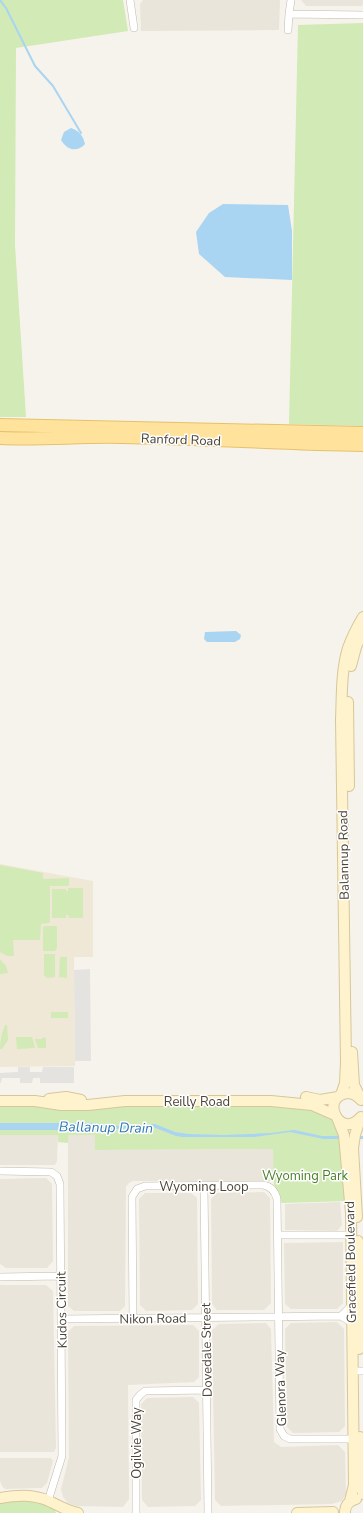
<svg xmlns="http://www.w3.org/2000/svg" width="363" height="1513" font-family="'Nunito Sans',sans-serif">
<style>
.residential{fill:#eae5da}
.education{fill:#efe8d6}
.green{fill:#d2eab5}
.parking{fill:#e5e3e0}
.water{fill:#a9d4f2}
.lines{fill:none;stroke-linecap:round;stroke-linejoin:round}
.stream{stroke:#a9d4f2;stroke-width:2}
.street-casing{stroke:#c2bbae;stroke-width:8}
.secondary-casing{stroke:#d6c79b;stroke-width:12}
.primary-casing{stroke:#e6c16a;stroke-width:14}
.street{stroke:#fff;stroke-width:7}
.secondary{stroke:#fff3cd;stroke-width:10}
.primary{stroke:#ffe39c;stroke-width:12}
.labels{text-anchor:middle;stroke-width:3;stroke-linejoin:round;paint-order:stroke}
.street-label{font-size:13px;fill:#4b4439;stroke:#fff}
.park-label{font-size:13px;fill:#4a7f2a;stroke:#fff}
.water-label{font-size:14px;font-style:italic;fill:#2e7ab2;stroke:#fff}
</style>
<rect width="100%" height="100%" fill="#f6f3ec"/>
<!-- residential -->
<path class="residential" d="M143,0H280L279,30L141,31L140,4Z
M301,0H363V5L361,6H306Z
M0,1135H58L57,1161L55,1165H0Z
M68,1135H95L96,1150L274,1149V1181H133L129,1183L126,1187L125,1306L120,1311H74L68,1306Z
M46,1178L52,1184L53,1261L47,1268H6L0,1264V1179Z
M264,1192L270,1198L271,1303L264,1310H217L212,1304L211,1199L217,1193Z
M145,1193H191L197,1198L198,1304L192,1310L146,1311L140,1305L139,1199Z
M340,1202L342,1225L337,1231L285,1230V1204Z
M343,1242V1303L337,1309H291L285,1304L284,1243Z
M0,1285H46L53,1291L56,1448L54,1452H0Z
M337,1322L344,1329L345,1426L339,1432L293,1433L287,1427L285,1329L291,1323Z
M266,1323L271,1329L274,1442L281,1447L338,1445L345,1452L346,1494L342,1501L332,1504L221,1506L215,1500L212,1330L219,1324Z
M193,1325L199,1331V1377L194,1382L128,1385L129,1499L123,1507L76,1506L68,1503L63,1497L61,1489L69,1457L68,1332L74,1326Z
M193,1397L199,1403L201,1500L195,1506L148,1507L142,1500L141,1404L147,1398Z
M0,1458H51L53,1461L47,1483L42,1488L5,1489L2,1486L0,1481Z"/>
<!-- education -->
<path class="education" d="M0,864L93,881V957H74L75,1066L0,1067Z"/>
<!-- green -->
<path class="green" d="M0,0H123L128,31L16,48L15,245L26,417H0Z
M363,23V426L289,424L298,25Z
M0,865L43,873V879L69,878V886H50V922L49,923L41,924L40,940H13L14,956H7L0,952Z
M68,888H83V918H69L68,915H66V918H52V889H66V891H68Z
M44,926H56L57,927V948L55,951H43V927Z
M44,954H55V977L47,978L44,975Z
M60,957H67V978L59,977Z
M0,959L6,966L8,973L0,974Z
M51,1012H68V1018H51Z
M5,1025H7L8,1040L2,1049H0C0,1040 2,1032 5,1025Z
M16,1037H32L35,1048L17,1049Z
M43,1037L46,1038V1048H38L35,1039H42Z
M0,1105H299L332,1118L340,1128L346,1201L282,1203L280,1201L278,1191L274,1185L273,1149L95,1150V1135H68V1143L58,1142V1135H0Z
M32,1499L54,1508L56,1513H0V1502Z"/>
<!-- parking -->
<path class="parking" d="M90,969L91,1061H75L74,970Z
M18,1067H30V1072H42L43,1067H74V1083H40V1078H33L32,1083H20V1078H2L1,1083H0V1073L18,1072Z"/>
<!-- water -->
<path class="water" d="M71,128C80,131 83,136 85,144C77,153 67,150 61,140L64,132Z
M223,204L288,205L292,231V280L225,277L199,254L196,232L209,213Z
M236,631L241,635L240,639L235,642H207L204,639L205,632Z
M0,1123H95L96,1124L119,1126L155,1124L175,1132L188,1134L224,1135L271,1133L294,1130L322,1136H363V1139H324L290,1132L254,1137H183L176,1136L153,1127L118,1129L95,1128L92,1130H0Z"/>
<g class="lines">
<!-- stream -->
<path class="stream" d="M0,0L6,8L35,66L53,86L81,133"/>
<defs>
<path id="street" d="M130,0L134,28
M289,14L363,15
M288,30L289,14L291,0
M0,1171L51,1172L57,1176L60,1184L62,1456L48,1501
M204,1186L208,1513
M277,1235H351
M0,1277L60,1276
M351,1306L341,1316L352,1323
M133,1318L132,1197L137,1189L145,1186L263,1185C270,1186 275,1191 277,1199L280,1429L284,1436L290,1439H353
M61,1319L341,1316
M359,1371H363
M136,1513V1400L140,1395L145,1391L207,1390"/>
<path id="secondary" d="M351,666L356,647L363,631
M348,702L349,786
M352,1052L354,1085L361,1099
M341,1095L345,1083L346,1062L341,720C342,696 341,671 348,648C352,637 357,627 363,617
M306,1097L320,1100L338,1097
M49,1099L66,1097L81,1100
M361,1100C357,1095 353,1093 347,1093C319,1097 340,1141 361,1117
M0,1101H35L61,1105H88L125,1101H271L312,1105L335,1115
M338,1120L344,1135L351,1213L354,1485L350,1501
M357,1217L353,1148L355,1135L360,1119
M358,1241L359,1349
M360,1437L361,1483L363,1494
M0,1498C17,1495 33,1494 49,1501C59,1506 68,1511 78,1513
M297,1513L333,1512
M345,1513C345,1505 349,1501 356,1499"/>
<path id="primary" d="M0,425L363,433
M0,438C40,440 81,436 121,437C202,438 282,444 363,445"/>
</defs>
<!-- street casing -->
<use href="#street" class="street-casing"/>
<!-- secondary casing -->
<use href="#secondary" class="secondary-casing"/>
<!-- primary casing -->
<use href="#primary" class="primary-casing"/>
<!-- street -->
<use href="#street" class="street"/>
<!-- secondary -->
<use href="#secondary" class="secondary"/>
<!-- primary -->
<use href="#primary" class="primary"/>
</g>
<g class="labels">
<!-- street labels -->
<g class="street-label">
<text transform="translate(181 439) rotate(2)" y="5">Ranford Road</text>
<text transform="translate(343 855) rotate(-91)" y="5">Balannup Road</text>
<text x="197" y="1106">Reilly Road</text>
<text x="204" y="1191">Wyoming Loop</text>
<text transform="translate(350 1262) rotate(-91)" y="5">Gracefield Boulevard</text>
<text transform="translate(61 1310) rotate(-91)" y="5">Kudos Circuit</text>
<text transform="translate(153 1318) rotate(-1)" y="5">Nikon Road</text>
<text transform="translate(206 1350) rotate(-91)" y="5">Dovedale Street</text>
<text transform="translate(280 1388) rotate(-92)" y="5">Glenora Way</text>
<text transform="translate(136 1443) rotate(-90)" y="5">Ogilvie Way</text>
</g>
<!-- park labels -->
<g class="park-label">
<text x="305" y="1180">Wyoming Park</text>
</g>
<!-- water labels -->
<g class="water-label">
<text transform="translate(106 1127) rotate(1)" y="5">Ballanup Drain</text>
</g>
</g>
</svg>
